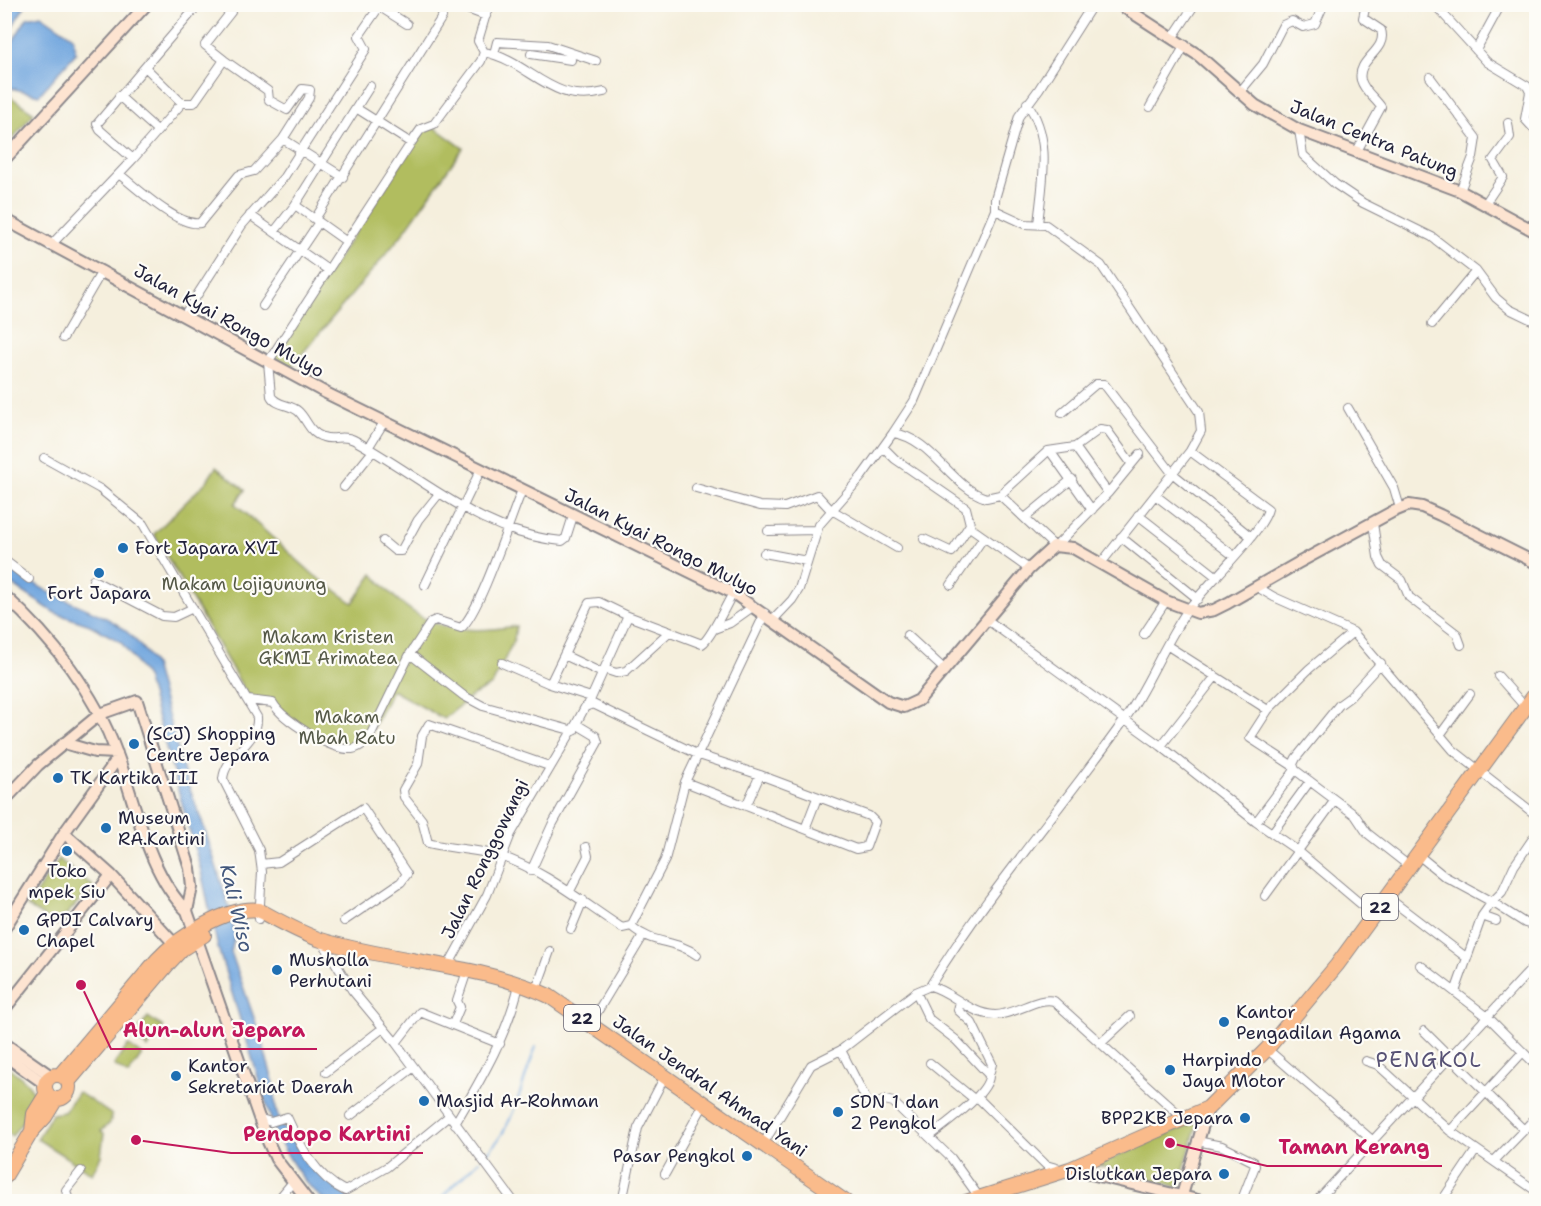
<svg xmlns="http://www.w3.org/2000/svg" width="1541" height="1206" font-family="'Shantell Sans',sans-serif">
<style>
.green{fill:#b1bd5e;stroke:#6a704c;stroke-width:1.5}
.water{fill:#71a6de;stroke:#4a648c;stroke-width:1.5}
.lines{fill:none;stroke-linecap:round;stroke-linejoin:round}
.stream{stroke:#71a6de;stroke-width:2}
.street-casing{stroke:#8c888c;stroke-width:10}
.secondary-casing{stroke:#8c888c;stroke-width:14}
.highway-casing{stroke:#8c888c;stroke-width:16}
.street{stroke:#fff;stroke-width:8}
.secondary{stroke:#fde4d1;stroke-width:10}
.highway{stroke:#fabb8b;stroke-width:14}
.poi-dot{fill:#1f6fb2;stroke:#fdfcf7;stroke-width:2}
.labels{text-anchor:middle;stroke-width:4.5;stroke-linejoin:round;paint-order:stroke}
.shield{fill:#fdfcf7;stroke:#646373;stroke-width:1.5}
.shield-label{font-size:16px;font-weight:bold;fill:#22223b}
.street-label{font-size:18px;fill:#22223b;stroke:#fdfcf7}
.poi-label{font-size:18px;fill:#22223b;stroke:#fdfcf7;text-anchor:start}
.park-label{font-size:18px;fill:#545847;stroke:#fdfcf7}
.water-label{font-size:20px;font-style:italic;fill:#42577c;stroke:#fdfcf7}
.quarter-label{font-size:21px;letter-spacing:1.5px;fill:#575275;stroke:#fdfcf7}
.leader{fill:none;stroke:#c2185b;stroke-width:2}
.callout-dot{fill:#c2185b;stroke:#fdfcf7;stroke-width:2}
.callout-label{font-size:20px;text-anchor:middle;font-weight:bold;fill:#c2185b;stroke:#fdfcf7;stroke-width:4.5;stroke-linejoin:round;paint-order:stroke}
</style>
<rect width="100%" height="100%" fill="#fdfcf7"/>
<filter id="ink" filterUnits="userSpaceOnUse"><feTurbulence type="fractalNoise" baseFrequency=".0167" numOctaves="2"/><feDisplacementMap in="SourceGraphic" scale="12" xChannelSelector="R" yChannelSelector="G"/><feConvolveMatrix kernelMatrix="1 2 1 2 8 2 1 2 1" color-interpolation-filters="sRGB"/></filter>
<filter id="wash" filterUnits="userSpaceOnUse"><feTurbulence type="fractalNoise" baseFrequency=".008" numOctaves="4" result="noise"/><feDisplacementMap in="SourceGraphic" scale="24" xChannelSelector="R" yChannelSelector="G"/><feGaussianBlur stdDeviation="1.35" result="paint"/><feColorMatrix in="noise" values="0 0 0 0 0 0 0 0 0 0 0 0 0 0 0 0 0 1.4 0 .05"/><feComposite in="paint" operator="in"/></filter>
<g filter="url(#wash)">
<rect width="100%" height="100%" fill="#f5efdd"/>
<!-- green -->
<path class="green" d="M5,93L34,113L5,148Z
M434,127L463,148L401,236L291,367L272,358L422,131Z
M216,467L245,490L235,504L314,575L353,603L373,574C416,626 451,637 516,626L514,640L492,685L473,695L444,719L392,690L367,739L349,748L301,728L272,702L249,698L154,534L207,481Z
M59,859L93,886L57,925L27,906Z
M148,1017L163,1027L148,1048L133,1038Z
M128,1045L142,1055L128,1075L114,1065Z
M4,1064C45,1094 40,1097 12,1136L5,1131Z
M78,1092L112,1115L110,1123L101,1131L104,1133L101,1156L92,1174L37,1139L52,1114L64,1112Z
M1198,1121L1179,1187L1097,1165Z"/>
<!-- water -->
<path class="water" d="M5,4L25,6L5,38L4,5Z
M41,15L73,37L76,53L39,95L11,88L5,83V54L27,18Z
M4,561C21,575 39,588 59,597C103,616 127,621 154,665L185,776L204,827L230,910L235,935L231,952L259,1032L274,1084L276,1111L284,1129L307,1159L351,1201C344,1201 333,1203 327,1201C307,1191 285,1152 275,1132L218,948L200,867L146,677L121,642L90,625L55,613L5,580Z"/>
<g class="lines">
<!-- stream -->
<path class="stream" d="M483,1157C515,1129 520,1085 536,1047
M440,1202L446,1193L479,1161"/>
</g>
</g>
<g filter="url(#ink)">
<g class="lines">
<defs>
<path id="street" d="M454,4L486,16
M489,4L478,41L484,52L481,61L434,124L421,129L411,143L268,362L271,396C276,406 290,404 298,411C307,419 309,433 323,437C333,441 343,434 354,440C423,477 480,534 562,541L566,538L573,516
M1093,4L1039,89L1019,116L995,199V210L1025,224L1046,225L1101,265L1199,412L1201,431L1190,451
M1434,4L1487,62L1527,86L1530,92L1525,119L1536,131
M377,5L407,24
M1173,37L1195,4
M1476,50L1501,4
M484,52C530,61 551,106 604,92
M494,54L497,42L548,45L596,61
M531,54L571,60
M224,60L205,45L231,12L233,4
M1430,77L1476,138L1473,157L1460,191
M1239,93L1263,64L1283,25L1292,21L1303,27L1315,24L1324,4
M119,96L157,130
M182,103L145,67L199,4
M1027,103C1053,138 1042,184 1038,224
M1150,107L1185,45
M356,108L411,143
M1299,130L1303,155L1335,184L1363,203L1432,237L1476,271L1496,298L1509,309L1536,322
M1357,151L1381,107C1375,98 1364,91 1361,80C1356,59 1388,51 1381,30L1363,18L1366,4
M133,159L100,130L97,124L145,67
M119,174C137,188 178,227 200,223L239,175L254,171L283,139L343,177
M1485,204L1503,177L1493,160L1510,137L1508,123
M295,205L370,86
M250,215L328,270
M315,219L442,17
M274,232L295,205L347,242
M50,246L133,159L182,103H194L224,60L268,91L269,100L287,110L302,89L310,90L309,98L283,139
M263,306L319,222
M185,314L242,225L284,177L366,49L359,36L379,7
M1432,324L1476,271
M63,338L102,271
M1348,408L1394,488L1400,508
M1062,413L1096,384H1104L1172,473L1250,536
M893,433L914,401L995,210
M883,447L895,459L966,508L971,528L1029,569
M1075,447L1108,493
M368,448L384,422
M1050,451L1092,510
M44,458L100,489L143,524L257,717C259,744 225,754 223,779L259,850L262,872L259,919
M344,487L373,451
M696,488L760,506L785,507L817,495L830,509L897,548
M1000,495L1054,546
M1155,495L1234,556
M1138,515L1217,577
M1025,518L1072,479
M1373,523L1378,557L1382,565L1402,580L1409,597L1457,634L1461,645
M768,531L816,530
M1121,537L1198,599
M924,539L952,552L969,526
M383,541L395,551H401L418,520L438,495
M1057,545L1108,493L1140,454
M764,553L807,561
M4,560L29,579
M93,580L162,616L174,617L193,608
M425,585L481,469
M951,585L984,537
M1257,587L1274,597L1353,632L1453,750L1536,815
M774,619L792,600L799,589L819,525L862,476L893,433C932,438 950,486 986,498L1000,495L1048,451L1075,447L1100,429L1107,430L1131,463
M986,619L1161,746L1256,822L1298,851L1375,916
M714,629L730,623L754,606
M1144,634L1166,601
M907,635L945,670
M1168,646L1268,710L1309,669L1353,632
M410,654L464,696L483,706L574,731
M564,655L602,673
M502,663L550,684
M1381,663L1350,697L1339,705L1296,758L1293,764L1295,770L1355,815L1367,833L1409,866
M604,669L616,673L626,671L669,632
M1498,676L1526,708
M591,697L550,684L589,603L599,602L628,616
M248,700L273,703C282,720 332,751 352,749C359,748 363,744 368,740L410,654L431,622L436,620L461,628C480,612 510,519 522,490
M588,705L628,616L702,644C711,638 726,605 733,593
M1268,710L1250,738L1293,766
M576,724L585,707L593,704L699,755L760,775L869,816L875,822L866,847L856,849L685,782
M1440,735L1470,694
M1161,746L1215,677
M549,766L429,724L422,736L418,764L403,790L404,797L422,820L428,843C451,849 474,849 497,855C543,869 582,902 622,928L631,926L665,860L685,782L765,613
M746,806L760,775
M1256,822L1295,770
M805,829L817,798
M1272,833L1310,781
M1417,854L1444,876L1492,902L1502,892L1514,866L1536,834
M261,864L279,862L363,808L407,874L401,882L344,921
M570,891L588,856L586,847
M1265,896L1335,800
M1387,897L1467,958
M1482,916L1496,921
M631,926C654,946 673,938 697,955
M1536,926L1525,923L1492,902L1482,916L1455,992L1489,1018L1536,1065
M571,929L583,900
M322,941L352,990L396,1043L514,1202
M1420,965L1455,992
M448,966L487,895L511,834L576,724L596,736L598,742L552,825L531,871
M930,986C987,893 1060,810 1123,722C1148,687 1163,646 1187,611C1203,588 1263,532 1268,509L1190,451L1102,562
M536,990L550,951
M916,992L929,1019L956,1040L989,1075C990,1093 944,1125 929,1137
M960,1002L958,1010L972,1023L992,1064L989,1075
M453,1024L460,1007L457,1001L467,971
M590,1024L643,936
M1424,1031L1524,1130L1536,1117
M396,1043L420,1012L500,1044
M1101,1043L1130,1016
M1267,1049L1372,1140
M841,1050L868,1103L874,1105L885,1100L893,1102L951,1158L979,1197
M1366,1061L1378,1065L1450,1131L1536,1191
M930,1063L974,1099
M326,1072L383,1028
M977,1097L1046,1165L1060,1169
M350,1116L414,1067
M258,1118L271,1122L287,1117C300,1146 316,1177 345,1191L387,1167L449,1116
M455,1124C481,1079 507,1036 519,985
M1450,1131L1523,1052
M1197,1141L1222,1146L1254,1162L1255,1166L1241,1202
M762,1146L811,1065L841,1050L916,992L930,986C953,992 969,1014 995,1015C1014,1015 1039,996 1054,1001L1184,1119
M1494,1161L1524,1130
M665,1174L704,1104
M69,1202L66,1190L81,1171
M276,1202L292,1183
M622,1202L638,1128L665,1076
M1316,1202L1536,964
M1441,1202L1476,1150"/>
<path id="secondary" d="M1119,4L1198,55L1255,105L1299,130L1460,191L1536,232
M4,160L147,4
M4,219L326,393L733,593L888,702L904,707L919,700L1029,569L1054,546L1073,548L1166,601L1198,613L1214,610L1228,603L1298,563L1392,512L1409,505L1422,507L1440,515L1536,563
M4,595C52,638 95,693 117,754C136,804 148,873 187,911L265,1135L276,1159L309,1202
M64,743L95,752L117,753
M4,801L38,765L100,714L137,701L190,868L192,887L187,911
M64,833L111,875L180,950
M4,929L64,833L118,758
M4,1010L111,875
M4,1043L51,1076
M4,1055L45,1084
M1070,1169L1206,1202
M1180,1202L1208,1108"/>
<path id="highway" d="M45 1087a12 12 0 1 1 24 0a12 12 0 1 1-24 0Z
M60,1075L157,960C178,937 228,906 259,910C279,921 300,933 321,940C395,963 478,963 549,996L846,1202
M68,1082L168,964L182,949L204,935
M32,1131L34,1114L47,1093
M4,1178L32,1131L45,1117L56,1099
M966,1202L1070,1169L1208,1108L1267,1049L1337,965L1536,693"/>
</defs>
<!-- street casing -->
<use href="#street" class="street-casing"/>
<!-- secondary casing -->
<use href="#secondary" class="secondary-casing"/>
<!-- highway casing -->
<use href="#highway" class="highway-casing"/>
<!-- street -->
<use href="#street" class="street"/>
<!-- secondary -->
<use href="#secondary" class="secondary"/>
<!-- highway -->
<use href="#highway" class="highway"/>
</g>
</g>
<!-- markers -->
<g class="poi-dot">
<circle cx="123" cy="548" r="6"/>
<circle cx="99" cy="573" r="6"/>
<circle cx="134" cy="744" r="6"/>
<circle cx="58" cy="778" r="6"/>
<circle cx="106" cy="828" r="6"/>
<circle cx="67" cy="851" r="6"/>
<circle cx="24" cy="930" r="6"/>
<circle cx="277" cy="970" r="6"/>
<circle cx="1224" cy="1022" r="6"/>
<circle cx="1170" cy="1070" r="6"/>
<circle cx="176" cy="1076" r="6"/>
<circle cx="424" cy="1101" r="6"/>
<circle cx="838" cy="1112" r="6"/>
<circle cx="1245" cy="1118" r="6"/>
<circle cx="747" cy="1156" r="6"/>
<circle cx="1224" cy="1174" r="6"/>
</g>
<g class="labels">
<!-- shield labels -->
<g class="shield">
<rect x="1362" y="894" width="36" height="26" rx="4.5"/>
<rect x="564" y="1005" width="36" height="26" rx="4.5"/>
</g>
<g class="shield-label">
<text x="1380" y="913">22</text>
<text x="582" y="1024">22</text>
</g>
<!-- street labels -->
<g class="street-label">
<text transform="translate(1374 139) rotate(22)" y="6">Jalan Centra Patung</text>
<text transform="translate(229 321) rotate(29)" y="6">Jalan Kyai Rongo Mulyo</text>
<text transform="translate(661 542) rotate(27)" y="6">Jalan Kyai Rongo Mulyo</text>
<text transform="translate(485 859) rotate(-64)" y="6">Jalan Ronggowangi</text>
<text transform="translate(710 1086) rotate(35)" y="6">Jalan Jendral Ahmad Yani</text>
</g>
<!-- poi labels -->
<g class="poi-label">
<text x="135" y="554">Fort Japara XVI</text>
<text x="99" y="599" text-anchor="middle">Fort Japara</text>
<text x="146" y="740">(SCJ) Shopping<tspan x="146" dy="21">Centre Jepara</tspan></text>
<text x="70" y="784">TK Kartika III</text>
<text x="118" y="824">Museum<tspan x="118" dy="21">RA.Kartini</tspan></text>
<text x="67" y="877" text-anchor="middle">Toko<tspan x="67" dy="21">mpek Siu</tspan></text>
<text x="36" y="926">GPDI Calvary<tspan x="36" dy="21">Chapel</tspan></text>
<text x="289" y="966">Musholla<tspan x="289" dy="21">Perhutani</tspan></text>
<text x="1236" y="1018">Kantor<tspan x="1236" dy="21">Pengadilan Agama</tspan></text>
<text x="1182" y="1066">Harpindo<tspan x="1182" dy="21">Jaya Motor</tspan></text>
<text x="188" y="1072">Kantor<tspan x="188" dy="21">Sekretariat Daerah</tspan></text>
<text x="436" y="1107">Masjid Ar-Rohman</text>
<text x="850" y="1108">SDN 1 dan<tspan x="850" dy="21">2 Pengkol</tspan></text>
<text x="1233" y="1124" text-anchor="end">BPP2KB Jepara</text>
<text x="735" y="1162" text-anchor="end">Pasar Pengkol</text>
<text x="1212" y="1180" text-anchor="end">Dislutkan Jepara</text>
</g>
<!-- park labels -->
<g class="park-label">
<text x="244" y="590">Makam Lojigunung</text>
<text x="328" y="643">Makam Kristen<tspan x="328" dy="21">GKMI Arimatea</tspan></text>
<text x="347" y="723">Makam<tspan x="347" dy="21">Mbah Ratu</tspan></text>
</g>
<!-- water labels -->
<g class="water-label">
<text transform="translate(237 908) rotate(77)" y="7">Kali Wiso</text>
</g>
<!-- quarter labels -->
<g class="quarter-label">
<text x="1429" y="1067">PENGKOL</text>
</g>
</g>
<!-- callouts -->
<path class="leader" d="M81 985L111 1049H317M136 1140L231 1153H423M1170 1143L1267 1166H1442"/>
<g class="callout-dot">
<circle cx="81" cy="985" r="6"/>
<circle cx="136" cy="1140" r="6"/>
<circle cx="1170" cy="1143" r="6"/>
</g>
<g class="callout-label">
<text x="214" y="1037">Alun-alun Jepara</text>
<text x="327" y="1141">Pendopo Kartini</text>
<text x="1354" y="1154">Taman Kerang</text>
</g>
<!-- margin -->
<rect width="1541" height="1206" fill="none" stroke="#fdfcf7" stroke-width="24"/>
</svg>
